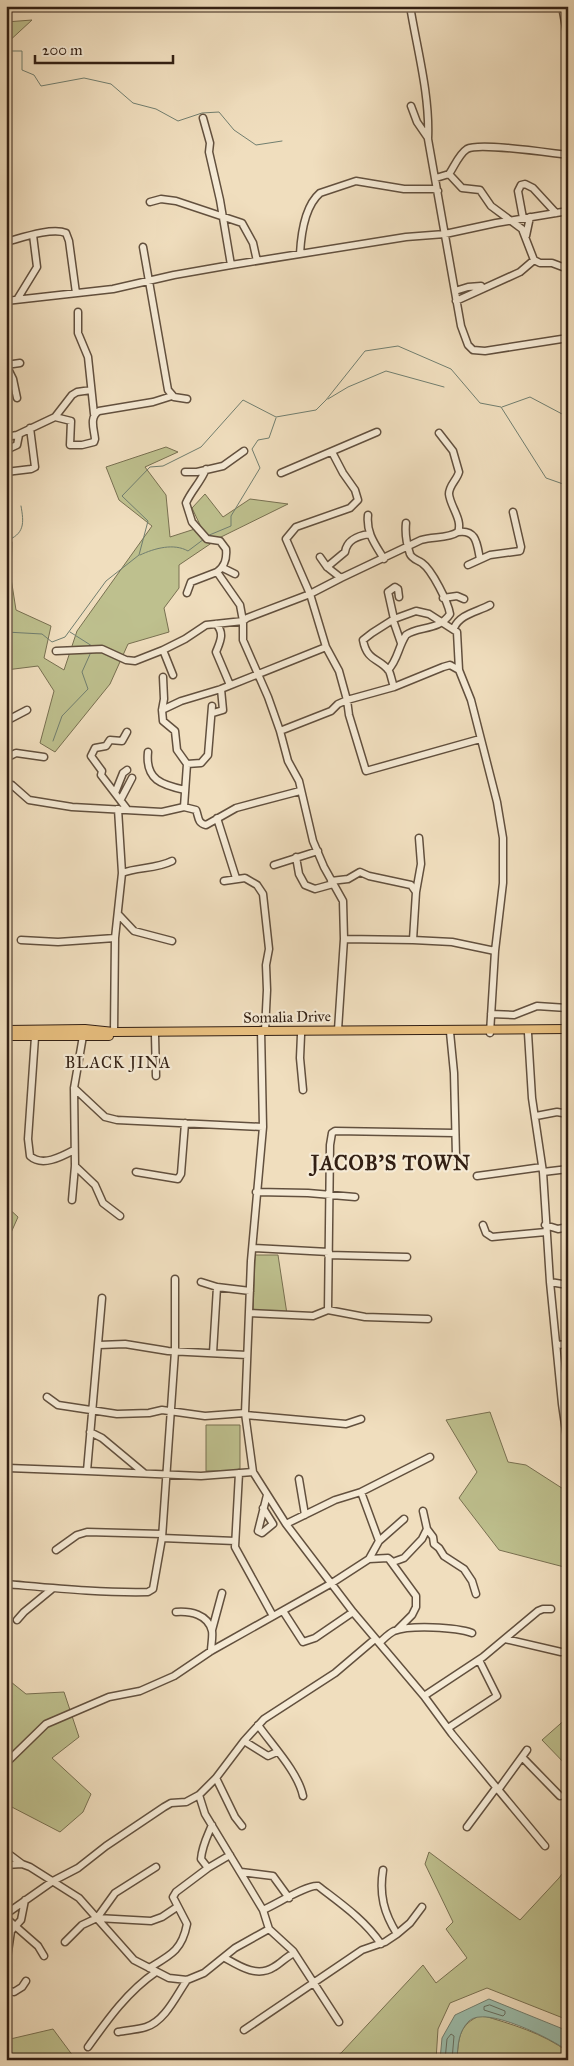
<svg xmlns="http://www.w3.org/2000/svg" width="574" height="2066" font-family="'IM FELL Great Primer',serif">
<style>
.green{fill:#bec08e;stroke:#787051}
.water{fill:#9bbdac;stroke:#717e6f}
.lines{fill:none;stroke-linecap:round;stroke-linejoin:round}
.shore{stroke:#676e60;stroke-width:1}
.stream{stroke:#717e6f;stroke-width:1}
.minor-casing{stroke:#62503e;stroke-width:9}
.major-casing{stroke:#332014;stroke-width:10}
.minor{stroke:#f5ead5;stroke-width:6}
.major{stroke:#e8bf7f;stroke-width:8}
.labels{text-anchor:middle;stroke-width:4.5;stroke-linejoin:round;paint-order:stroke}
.street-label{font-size:15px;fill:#332014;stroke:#f5ead5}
.neighbourhood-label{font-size:16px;letter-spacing:1px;fill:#332014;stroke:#f5ead5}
.district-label{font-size:20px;font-weight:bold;letter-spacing:1px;fill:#332014;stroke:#f5ead5}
</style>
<rect width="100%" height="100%" fill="#f0debe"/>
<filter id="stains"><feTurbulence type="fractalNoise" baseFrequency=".004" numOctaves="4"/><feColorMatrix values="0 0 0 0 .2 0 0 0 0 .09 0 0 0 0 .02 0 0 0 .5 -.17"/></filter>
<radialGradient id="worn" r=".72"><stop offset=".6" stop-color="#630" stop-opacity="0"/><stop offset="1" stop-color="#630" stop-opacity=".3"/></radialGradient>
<!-- green -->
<path class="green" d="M32,20L6,44V22Z
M166,447L178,452L145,467L166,495L170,537L201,527L192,508L205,494L223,517L250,499L288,504L219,538L179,565V588L164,608L169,632L128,644L110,684L55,752L40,743L54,691L38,666L6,670V533L12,542L11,578L16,610L51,626L44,658L64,670L77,631L152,526L119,500L106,467Z
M6,1206L18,1217L6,1244Z
M255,1255H278L287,1314L253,1312Z
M490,1412L508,1462L526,1465L568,1492V1568L499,1550L459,1498L477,1472L446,1420Z
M206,1425H240V1471H206Z
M6,1678L26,1694L64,1692L79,1737L52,1758L91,1794L83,1812L60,1832L6,1804Z
M568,1717V1767L542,1740Z
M429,1852L520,1920L559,1878L568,1866V2020L487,1988L450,2003L438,2029L436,2060H333L342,2052L423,1965L436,1983L467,1958L446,1929L453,1922L425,1864Z
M481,2015C511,2024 543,2033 568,2052V2060H459L457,2057C459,2036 459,2025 481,2015Z
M53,2029L76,2060H6V2040Z"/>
<!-- water -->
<path class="water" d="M489,1999L568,2031V2051C552,2039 485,2005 469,2021C458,2032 458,2045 457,2060H440L442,2038L455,2015Z"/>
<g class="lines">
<!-- shore -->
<path class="shore" d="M490,2005L505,2011V2014L503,2016L484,2010V2007Z
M445,2060L447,2039L451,2034L454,2036L452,2060"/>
<!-- stream -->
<path class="stream" d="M6,46L8,51H22V70L34,75L41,86L84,78L111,84L133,103L156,109L178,121L202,113L219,112L234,130L256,145L282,141
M328,399L348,387L386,371L444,387
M502,407L530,397L564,415H568
M207,536L231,526V516L260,468L252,449L258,440L269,438L276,418
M6,541C25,534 24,523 21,506
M140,555C155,548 174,543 188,551L204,539
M6,632L42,634L52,642L65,637L106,581L139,555L148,521L122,496L150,467L163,466L201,447L243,400L276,417L316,410L326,400L365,351L398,346L451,369L480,403L501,407L546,478L566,485L568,504
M70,632L92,646
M53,741L62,716L88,689L82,672L91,652"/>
<defs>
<path id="minor" d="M410,6C417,49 430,95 428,139L461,326L468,345L473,350L485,351L568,338
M562,6L568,39
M411,106L417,122L428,138
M203,118L210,143L209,152L220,200L231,265
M449,174C454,167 459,154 467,149C479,142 550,153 568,155
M436,178L449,174L462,188L480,190L491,206L522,229L534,260L540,263H552L568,269
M150,202L161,199L176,201L242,223L253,243L257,261
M523,218L518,191L521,185L525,184L533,188L556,213
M526,236L530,217
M6,242C21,238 52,227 66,233L69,241L76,293
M143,247L168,390L174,397L187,399
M300,254C301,235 305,206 320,193L356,181L404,189H434L438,191
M455,291L468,287L481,286
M18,298L37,267L33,235
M6,301L113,289L174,275L231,265L406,237L445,234L496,223L568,211
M456,301L520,272L534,260
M78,312V333L88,357L94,414
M6,365L13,379L17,398
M6,365L20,363
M55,417L71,421L70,445H82L94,442L95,439C94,429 89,417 99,411L153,402L172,396
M6,437L17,435L55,417L72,395L77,392L91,390
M6,450L17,445L19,435
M332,452L343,473L355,490L358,500L350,508L296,527L286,539L310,594L326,647L339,671L347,700L349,715L366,771L480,739
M206,469C201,482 191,491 186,503L192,522L207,539L220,541L226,549C227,559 225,566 217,572
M6,472L31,469L35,467L30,428
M185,472H197L223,466L244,451
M281,473L377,432
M368,515C366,533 375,544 384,559
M458,532C477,529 477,545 480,559
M320,557L327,567L341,578L310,594L247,618L243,621V640L268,697L280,731L288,761L299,781L313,841L324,867L343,901L344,939L338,1030
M468,565L490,555L520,551L521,547L513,512
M327,567L345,552C347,540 357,536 369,534
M223,568L235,574
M341,578L421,540C433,536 447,539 458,532C463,520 450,506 449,494C449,485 457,480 459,472L453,451L439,433
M443,598L457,596L464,599
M394,619L388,592L395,587L398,589L399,597
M393,620L401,643
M216,624C225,633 220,642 216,652L230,685
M454,628C460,614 477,612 490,605
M56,651L102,649L126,660L135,661L163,650
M388,670C398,660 398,647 406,635C418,626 439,631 450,614C448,602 432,570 422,563C418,560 412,559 410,554C407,545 405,532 406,523
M173,675L163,650L185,639L206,625L243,621L240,605L217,572L191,582L187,593
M163,677L164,699L162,710L163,721L175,731L177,750L187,764L184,807
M394,687C392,682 391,675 389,671C380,658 367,662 363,640L372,633L394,619L416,611L429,614L457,632L459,670L471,700L497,802L503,838V883L495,951L490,1033
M162,710L181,701L221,689L326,647
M213,713L223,710L221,689
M6,721L27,710
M280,731L331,711L338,704L347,700L394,687L443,667L450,665L459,670
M148,752C145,780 162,785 185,790
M6,758L16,753L44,757
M187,764L201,763L208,755L212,706
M6,783L12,785L29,800L72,807L162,812L184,807L196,810C199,817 197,823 206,825L236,808L300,791
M115,793L123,773L127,770
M121,799L132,778
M127,809L101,775L102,771L91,756L95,748L106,746L110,740L122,741L127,732
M217,818L236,878
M296,857L299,874L305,885L315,889L333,884
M274,865L318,851
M122,873C138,867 156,869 172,861
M224,881L245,878L257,885L263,894L269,949L266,965L267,990L265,1031
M331,881L348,879L360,872L369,876L411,885L416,892L413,940
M416,892L421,864L419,838
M118,914L134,931L172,941
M344,939L413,940L452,942L495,951
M21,940L58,942L115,938
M491,1014L514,1015L537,1006L567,1008
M566,1029L568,998
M261,1030L263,1127L251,1261L245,1413L253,1472L286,1524L353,1612L424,1696L452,1734L545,1846
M114,1032L115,938L122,873L118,809
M450,1032L454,1073L456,1156
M528,1033L532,1098L543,1172L550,1282L562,1404L568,1445
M155,1035L156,1076
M301,1035L300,1058L303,1090
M35,1037L28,1139L30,1156C42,1167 61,1157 74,1150
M74,1088L105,1117L117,1120L263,1127
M536,1116L557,1112L568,1114
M75,1166L95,1185L103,1203L120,1216
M136,1172L178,1179L181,1174L185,1123
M543,1172L568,1169
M477,1176L542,1167
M256,1192L308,1193L355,1197
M72,1200L75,1166L74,1088L83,1036
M483,1225L486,1233L492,1237L546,1232
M545,1225L558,1229L568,1227
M253,1248L329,1252
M328,1255L407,1257
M201,1282L217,1287L250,1291
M550,1282L568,1285
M102,1298L87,1471L201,1476L253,1472
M328,1310L330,1145L332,1133L335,1131L455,1133
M249,1313L313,1316L328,1310L365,1317L428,1319
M99,1345L125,1344L168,1351L247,1355
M557,1345L568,1344
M213,1353L217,1287
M47,1397L58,1405L117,1414L149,1413L162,1410L205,1416L245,1413
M246,1415L346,1424L361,1419
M90,1432L102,1438L144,1473
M8,1468L87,1471
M239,1473L235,1547L273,1616
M299,1479L305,1515
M361,1492L379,1541
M263,1508L273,1524L262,1533L258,1531L267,1495
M286,1524L335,1500L361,1492L430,1457
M427,1529L433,1537L434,1544L439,1548L444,1556L464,1569L472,1581L476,1594
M162,1538L235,1541
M56,1550L77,1535L87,1532L162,1534
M369,1559L379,1541L404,1519
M389,1559L416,1596V1607L412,1615L397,1630
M6,1584C53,1588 101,1593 148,1592L153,1589L162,1538L175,1351V1279
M283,1611L303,1642L315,1638L353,1612
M176,1612C190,1611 208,1614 212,1631C213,1637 211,1645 211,1651
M17,1620L24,1612L52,1589
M212,1630L222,1593
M505,1639L561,1652
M379,1643C384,1639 388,1634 394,1631C410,1625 456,1627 472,1633
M424,1696L483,1657L538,1611L543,1609H551
M258,1725C272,1745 298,1772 303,1796
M448,1728L497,1696L479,1660
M244,1741L268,1756L277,1752
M522,1757L560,1796
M6,1763L46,1724L109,1697L140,1691L174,1676L211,1651L332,1583L369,1559L388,1558L393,1562L404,1558L422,1539L427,1529L423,1511
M216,1778L235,1817L242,1826
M498,1790L527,1750
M467,1827L496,1788
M6,1852L22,1864
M6,1865L22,1864L30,1867L79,1898L134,1960L169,1978L187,1980L204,1973L235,1948L269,1929
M208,1868L201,1859C202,1846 207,1837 212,1825
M383,1870C379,1895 384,1913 397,1934
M241,1872L273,1876L289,1898
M263,1910C275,1905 308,1884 318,1886C340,1903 365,1920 381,1944
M6,1914L53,1881L78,1868L106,1846L164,1807L171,1803L186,1802L199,1795
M6,1918L38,1946L44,1956
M97,1918L115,1893L156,1867
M65,1942L82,1925L97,1918L151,1921L162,1917L177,1907
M225,1958C239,1966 257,1978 274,1967C281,1963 286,1957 294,1953
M6,1965L11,1931L21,1920L25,1900
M149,1968C171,1955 182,1950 187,1924L173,1897L176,1892L208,1868L230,1855
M6,1990L14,1992L22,1987L26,1981
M339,2022L293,1951L269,1929L263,1910L205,1814L199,1795L216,1778L244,1741L264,1719L335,1673L375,1639
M244,2030L362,1950L385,1942L397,1934L410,1923L422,1907
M118,2032C127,2030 137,2030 146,2027C165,2021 176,1996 187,1980
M88,2047C108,2019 128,1991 156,1972"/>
<path id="major" d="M6,1030L85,1029L114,1032L568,1029
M6,1036H109"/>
</defs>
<!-- minor casing -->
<use href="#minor" class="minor-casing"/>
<!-- major casing -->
<use href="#major" class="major-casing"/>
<!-- minor -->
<use href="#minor" class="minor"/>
<!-- major -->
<use href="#major" class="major"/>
</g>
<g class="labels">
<!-- street labels -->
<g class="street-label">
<text transform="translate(287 1017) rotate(-1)" y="5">Somalia Drive</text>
</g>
<!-- neighbourhood labels -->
<g class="neighbourhood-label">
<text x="118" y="1068">BLACK JINA</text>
</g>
<!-- district labels -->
<g class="district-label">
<text x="391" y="1170">JACOB'S TOWN</text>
</g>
</g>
<!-- margin -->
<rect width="574" height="2066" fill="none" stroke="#f0debe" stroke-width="25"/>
<rect x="8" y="8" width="559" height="2051" fill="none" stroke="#332014" stroke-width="2.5"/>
<rect x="12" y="12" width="549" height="2041" fill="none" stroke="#332014"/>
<!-- scale -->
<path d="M35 55v8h138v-8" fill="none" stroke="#332014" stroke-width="2.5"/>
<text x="42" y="55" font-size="15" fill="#332014" stroke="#f5ead5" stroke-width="4" paint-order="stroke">200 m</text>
<rect width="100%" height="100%" filter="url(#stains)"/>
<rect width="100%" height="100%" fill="url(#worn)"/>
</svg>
